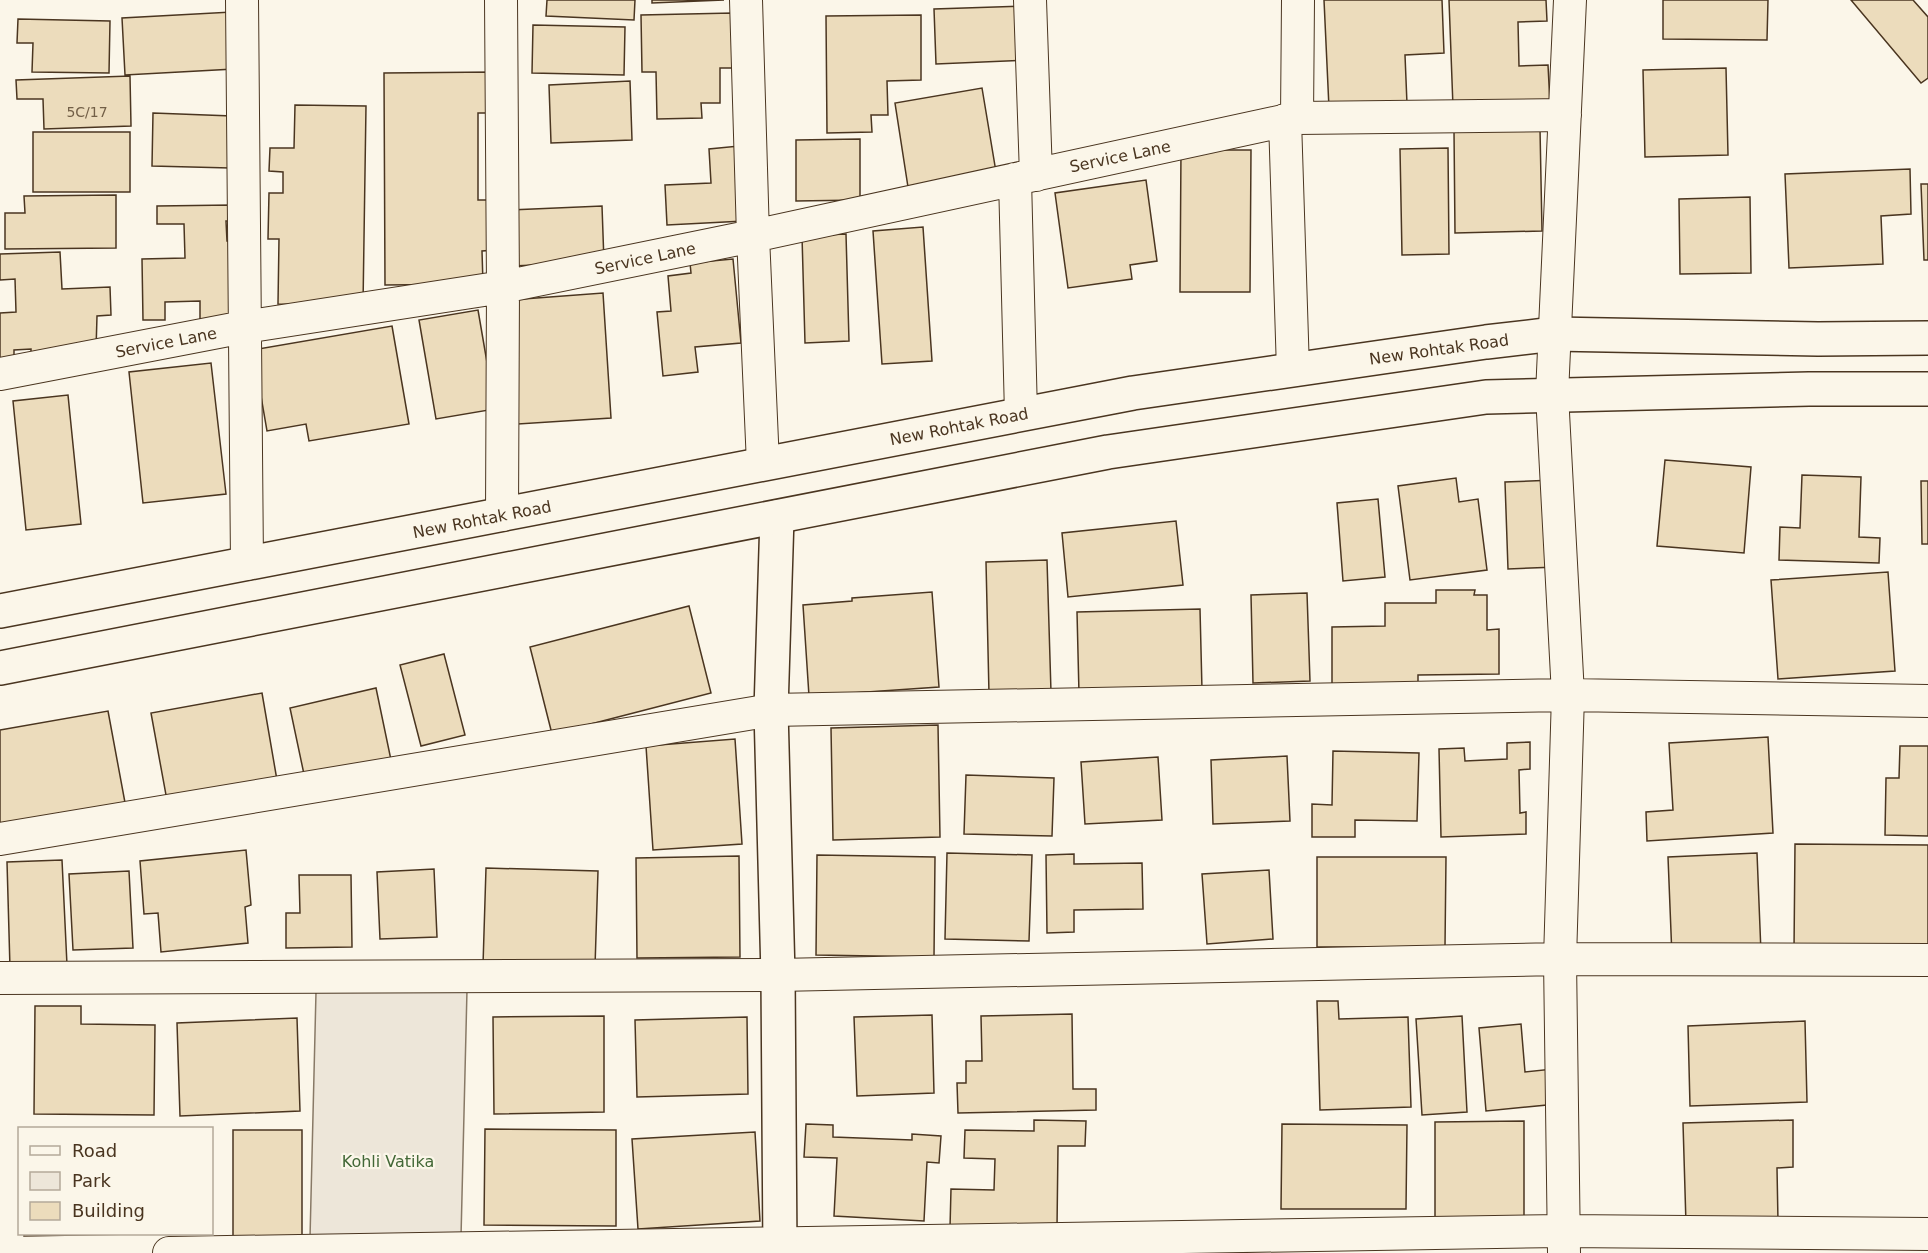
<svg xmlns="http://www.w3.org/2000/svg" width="1928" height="1253" font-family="'DejaVu Sans',sans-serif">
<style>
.green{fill:#ede6d9;stroke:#887966;stroke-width:1.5}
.building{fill:#ecdcbc;stroke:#4a3520;stroke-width:1.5}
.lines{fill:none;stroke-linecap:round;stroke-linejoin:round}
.minor-casing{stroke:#4a3520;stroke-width:34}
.tertiary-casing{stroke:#4a3520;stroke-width:36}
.primary-casing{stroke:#4a3520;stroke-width:36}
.minor{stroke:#fbf6e9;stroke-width:32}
.tertiary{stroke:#fbf6e9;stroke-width:33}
.primary{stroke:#fbf6e9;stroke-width:33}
.labels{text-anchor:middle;stroke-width:4.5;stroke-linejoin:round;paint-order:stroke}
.number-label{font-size:14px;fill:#725f47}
.street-label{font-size:16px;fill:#4a3520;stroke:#fbf6e9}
.park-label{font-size:16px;fill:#436837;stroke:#fbf6e9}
</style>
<rect width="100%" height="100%" fill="#fbf6e9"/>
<!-- green -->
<path class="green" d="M467,990L461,1237L310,1238L316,992Z"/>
<!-- building -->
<path class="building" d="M547,0H635L634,20L546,16Z
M652,0H724L652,3Z
M1324,0H1442L1444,53L1405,55L1407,104L1329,108Z
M1449,0H1546L1547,21L1518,22L1519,66L1548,65L1550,104L1453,107Z
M1663,0H1768L1767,40L1663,39Z
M1851,0H1913L1928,17V78L1921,83Z
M1027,6L1028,60L936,64L934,9Z
M232,12L234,69L125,75L122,18Z
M733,13L734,68H720V103H701L702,118L657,119L656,72H642L641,15Z
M921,15V80L887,81L888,115H871L872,132L827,133L826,16Z
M18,19L110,21L109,73L32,72L33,43H17Z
M533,25L625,27L624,75L532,73Z
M1726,68L1728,155L1645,157L1643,70Z
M495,72V113H478V200H495L496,250L482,251L483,284L385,285L384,73Z
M130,76L131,126L44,129L43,99H17L16,80Z
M630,81L632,140L551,143L549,85Z
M982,88L996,172L908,187L895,103Z
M295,105L366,106L363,305L278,304L279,239H268L269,193H283V172L269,171L270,148H294Z
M153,113L232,116L230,168L152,166Z
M1540,129L1542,231L1455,233L1454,131Z
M33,132H130V192H33Z
M860,139V200L796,201V140Z
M739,146L744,221L667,225L665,185L711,183L709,149Z
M1448,148L1449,254L1402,255L1400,149Z
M1181,150H1251L1250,292H1180Z
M1910,169L1911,214L1881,216L1883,264L1789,268L1785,174Z
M1146,180L1157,261L1130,265L1132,279L1068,288L1055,193Z
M1921,184H1928V260H1924Z
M116,195V248L5,249V213H25L24,196Z
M1750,197L1751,273L1680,274L1679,199Z
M232,205V221H226L227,241H232L233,319H200V301L165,302V320H143L142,259L185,258L184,224H157V206Z
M602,206L604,262L512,266L510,210Z
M923,227L932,361L882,364L873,231Z
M846,234L849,341L805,343L802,236Z
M60,252L62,289L110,287L111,315L97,316L96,350L31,358V349L14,350V359L0,360V313L16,312L15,279L0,280V254Z
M733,259L741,343L695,347L698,372L663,376L657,312L671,311L668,276L691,273L690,263Z
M603,293L611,418L518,424L510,300Z
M478,310L495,409L436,419L419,320Z
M392,326L409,424L309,441L306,424L267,431L253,350Z
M211,363L226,494L143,503L129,372Z
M68,395L81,524L26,530L13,401Z
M1665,460L1751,467L1744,553L1657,546Z
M1802,475L1861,477L1859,537L1880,538L1879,563L1779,560L1780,527L1800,528Z
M1456,478L1459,502L1478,499L1487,570L1410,580L1398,486Z
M1554,480L1557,567L1508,569L1505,482Z
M1921,481H1928V544H1922Z
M1378,499L1385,577L1343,581L1337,503Z
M1176,521L1183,585L1068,597L1062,533Z
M1047,560L1051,692L989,694L986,562Z
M1888,572L1895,671L1778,679L1771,580Z
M1436,590H1475L1474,595H1487V630L1499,629V674L1418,675V695H1332V627L1385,626V603H1436Z
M932,592L939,687L809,696L803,605L852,601V598Z
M1307,593L1310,681L1253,683L1251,595Z
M689,606L711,693L552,734L530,647Z
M1200,609L1202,690L1079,694L1077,612Z
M444,654L465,735L421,746L400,665Z
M376,688L391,760L305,779L290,708Z
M262,693L278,786L168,806L151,713Z
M108,711L126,808L0,834V730Z
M938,725L940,837L833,840L831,728Z
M1768,737L1773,833L1647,841L1646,812L1673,810L1669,743Z
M735,739L742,844L653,850L646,746Z
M1530,742V769L1519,770L1520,813L1526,812V834L1441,837L1439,749L1464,748L1465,761L1507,759V743Z
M1900,746H1928V836L1885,835L1886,778H1899Z
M1333,751L1419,753L1417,821L1355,820V837H1312V804L1332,805Z
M1287,756L1290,821L1213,824L1211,760Z
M1158,757L1162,820L1085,824L1081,762Z
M966,775L1054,778L1052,836L964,834Z
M1795,844L1928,845V951L1794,950Z
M246,850L251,905L245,907L248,943L161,952L158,913L144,914L140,861Z
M947,853L1032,855L1029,941L945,939Z
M1757,853L1761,953L1672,957L1668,857Z
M1074,854V864L1142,863L1143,909L1074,910V932L1047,933L1046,855Z
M817,855L935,857L934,957L816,955Z
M739,856L740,957L637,958L636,858Z
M1317,857H1446L1445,947H1317Z
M62,860L67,965L10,968L7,862Z
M486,868L598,871L595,967L483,965Z
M434,869L437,937L380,939L377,872Z
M1269,870L1273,939L1207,944L1202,874Z
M129,871L133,948L73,950L69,874Z
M299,875H351L352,947L286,948V913H300Z
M1317,1001H1338L1339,1019L1408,1017L1411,1107L1320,1110Z
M35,1006H81V1024L155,1025L154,1115L34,1114Z
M1072,1014L1073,1089H1096V1110L958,1113L957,1083H966V1061H982L981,1016Z
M932,1015L934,1093L857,1096L854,1017Z
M604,1016V1112L494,1114L493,1017Z
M1462,1016L1467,1112L1422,1115L1416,1019Z
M747,1017L748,1094L637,1097L635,1020Z
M297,1018L300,1111L180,1116L177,1023Z
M1805,1021L1807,1102L1690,1106L1688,1026Z
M1521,1024L1525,1072L1553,1069L1557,1104L1486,1111L1479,1028Z
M1034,1120L1086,1121L1085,1146H1058L1057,1228H950L951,1189L994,1190L995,1159L964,1158L965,1130L1034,1131Z
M1793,1120V1167L1777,1168L1778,1222L1686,1224L1683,1123Z
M1524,1121V1218L1435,1219V1122Z
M806,1124L833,1125V1137L912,1140V1134L941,1136L939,1163L927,1162L924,1221L834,1216L837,1158L804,1157Z
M1282,1124L1407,1125L1406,1209H1281Z
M485,1129L616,1130V1226L484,1225Z
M233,1130H302V1236L233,1237Z
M755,1132L760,1221L638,1229L632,1139Z
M24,1234H135L24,1236Z"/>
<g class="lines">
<defs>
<path id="minor" d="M242,0L247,564
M501,0L503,287L502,515
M746,0L753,236L763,464
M1030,0L1036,175
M1297,118L1298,0
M1285,120L1293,370
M1015,179L1021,414
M0,374L244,327L503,287L753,236L1297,118L1565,115
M0,839L771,710L1568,695L1928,701
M0,978L778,975L1560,959L1928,960
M169,1253L1563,1231L1928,1234
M1564,1253L1560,959L1568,695L1552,394L1570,0"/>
<path id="tertiary" d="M777,517L771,710L778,975L780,1253"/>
<path id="primary" d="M0,611L1133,393L1486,342L1554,334L1818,339L1928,338
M0,668L1108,452L1486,397L1809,389H1928"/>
</defs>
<!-- minor casing -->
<use href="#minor" class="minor-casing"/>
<!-- tertiary casing -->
<use href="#tertiary" class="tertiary-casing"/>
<!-- primary casing -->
<use href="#primary" class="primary-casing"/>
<!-- minor -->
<use href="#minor" class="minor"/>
<!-- tertiary -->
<use href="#tertiary" class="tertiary"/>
<!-- primary -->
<use href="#primary" class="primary"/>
</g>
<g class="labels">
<!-- number labels -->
<g class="number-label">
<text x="87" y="117">5C/17</text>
</g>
<!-- street labels -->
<g class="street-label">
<text transform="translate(1120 156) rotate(-12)" y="6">Service Lane</text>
<text transform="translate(645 258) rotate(-12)" y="6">Service Lane</text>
<text transform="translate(166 342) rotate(-11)" y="6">Service Lane</text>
<text transform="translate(1439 349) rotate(-8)" y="6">New Rohtak Road</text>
<text transform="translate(959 426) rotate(-11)" y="6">New Rohtak Road</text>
<text transform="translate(482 519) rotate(-11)" y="6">New Rohtak Road</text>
</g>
<!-- park labels -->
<g class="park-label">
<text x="388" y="1167">Kohli Vatika</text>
</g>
</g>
<!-- legend -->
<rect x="18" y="1127" width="195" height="108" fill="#fbf6e9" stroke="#b4a999" stroke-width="1.5"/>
<rect x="30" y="1146" width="30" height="9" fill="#fbf6e9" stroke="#b4a999" stroke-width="1.5"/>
<text x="72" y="1157" font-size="18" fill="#4a3520">Road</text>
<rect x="30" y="1172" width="30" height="18" fill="#ede6d9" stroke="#b4a999" stroke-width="1.5"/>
<text x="72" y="1187" font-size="18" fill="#4a3520">Park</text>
<rect x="30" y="1202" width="30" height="18" fill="#ecdcbc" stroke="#b4a999" stroke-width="1.5"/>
<text x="72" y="1217" font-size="18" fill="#4a3520">Building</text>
</svg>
